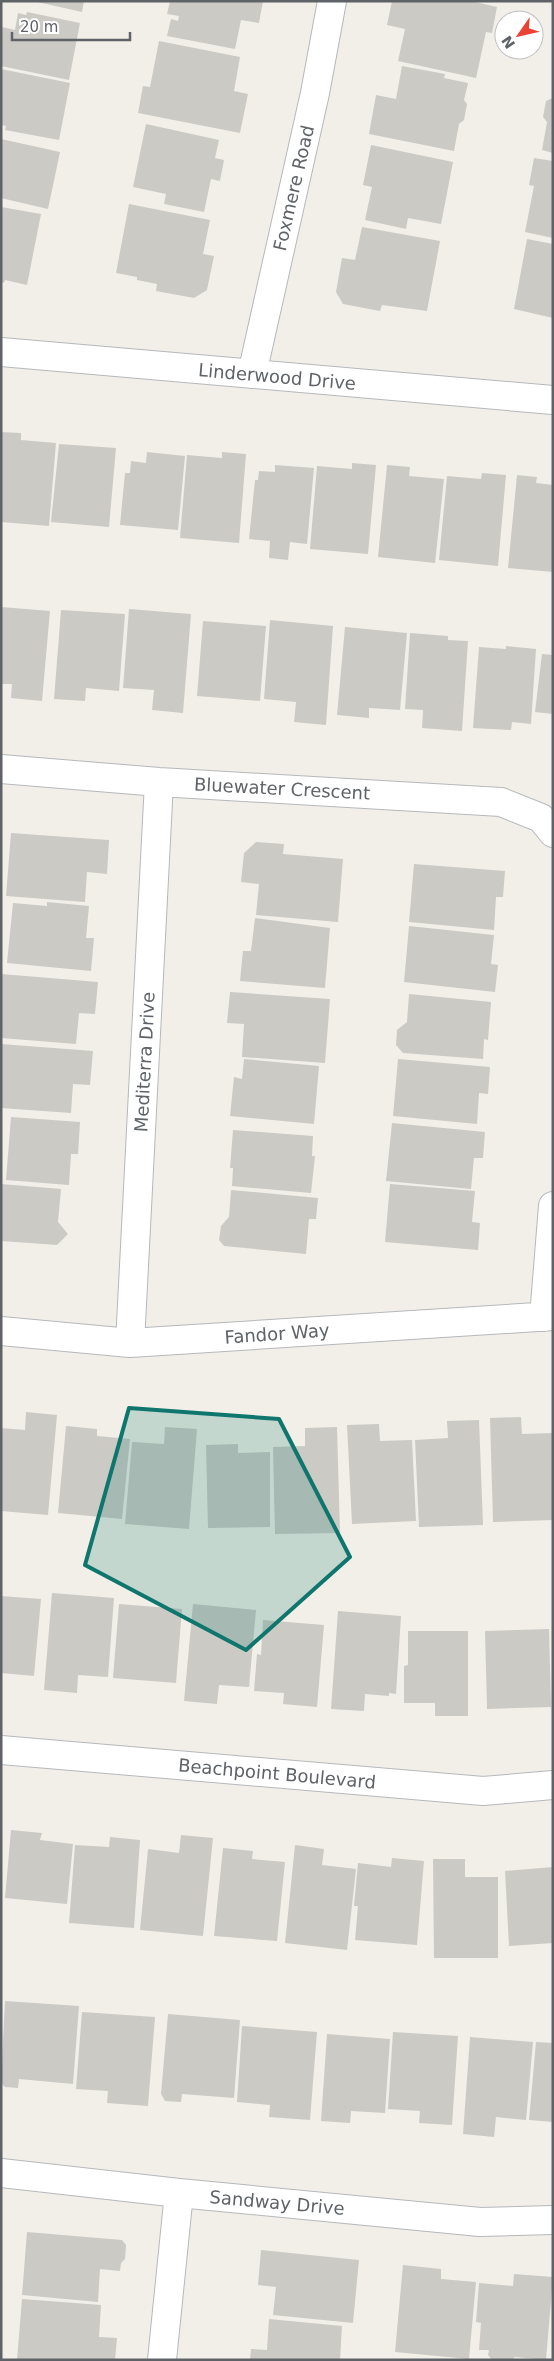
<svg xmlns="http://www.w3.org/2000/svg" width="554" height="2361" font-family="'DejaVu Sans',sans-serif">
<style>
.building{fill:#cccac5}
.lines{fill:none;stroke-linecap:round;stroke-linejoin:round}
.minor-casing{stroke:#b5b8bc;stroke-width:30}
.minor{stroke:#fff;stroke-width:28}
.marked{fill:#0f766e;fill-opacity:0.2;stroke:#0f766e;stroke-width:4;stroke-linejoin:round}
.labels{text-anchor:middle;stroke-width:4;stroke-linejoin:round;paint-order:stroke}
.street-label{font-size:18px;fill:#5f6368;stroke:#fff}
</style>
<rect width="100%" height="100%" fill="#f1efe8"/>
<!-- building -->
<path class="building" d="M33,1H84L82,12Z
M170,1H263L259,23L241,20L235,49L167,36L171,19L178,21L179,16L167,14Z
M392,1H471L497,7L492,33L486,32L476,78L398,61L405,29L387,25Z
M27,12L80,23L69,80L1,66L2,27L15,30L18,13L26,15Z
M159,41L240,57L234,91L248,94L240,133L138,113L143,86L150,87Z
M402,66L445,74L444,78L468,83L464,100L467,104L464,120L459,124L454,151L369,134L376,95L396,99Z
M1,69L70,83L59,140L5,130L6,126L1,125Z
M553,98V153L542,150L547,122L543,117L546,101Z
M146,124L219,140L215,158L224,160L220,181L211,179L204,212L164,204L166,194L133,187Z
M1,139L60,152L48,209L1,198Z
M371,145L453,162L441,224L408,218L406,229L365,220L372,187L363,185Z
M534,158L553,161V238L525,232L534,186L529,185Z
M129,204L210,220L203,254L214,256L207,290L194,298L156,291L157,284L137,280V277L116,273Z
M1,207L41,214L27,285L5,280L4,283L1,282Z
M362,227L440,241L427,311L382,305L380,311L343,304L336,292L342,258L355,260Z
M527,239L553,244V318L514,309Z
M1,432L21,433V440L56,443L49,526L1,522Z
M59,444L116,448L109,527L51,522Z
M147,452L185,456L178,530L120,525L125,473H130L131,461L146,463Z
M222,452L246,454L239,543L180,538L187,455L222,458Z
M352,463L376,465L368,554L310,549L317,466L352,469Z
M275,465L314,468L307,544L290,542L288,560L269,558L270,541L249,539L255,480H258L259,471L275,472Z
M387,465L410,467L409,476L444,479L435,563L378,557Z
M482,473L506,475L498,566L439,560L447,476L481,479Z
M517,475L537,477L536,483L553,485V572L508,568Z
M1,607L50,611L42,701L11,698L12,684H1Z
M129,609L191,614L183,713L152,710L154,690L123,688Z
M61,610L125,614L119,691L86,688L85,701L54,699Z
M270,620L333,626L326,725L294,722L296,702L264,699Z
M203,621L266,626L260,701L197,696Z
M345,627L407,633L400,710L369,708V718L337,715Z
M410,633L448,636V640L468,641L462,731L422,728L423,710L405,709Z
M506,646L536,649L531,724L512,722L511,730L473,728L479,647L506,649Z
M542,654L553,655V714L535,712Z
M11,833L109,840L107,874L87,872L85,902L6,896Z
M256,842L284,844L283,854L343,859L338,922L256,915L259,884L241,882L244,853Z
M414,864L505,871L503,897H496L494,930L409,922Z
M47,902L89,906L86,938H94L91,971L7,963L13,903L47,906Z
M255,918L330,928L325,988L240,981L243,951H251Z
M409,926L494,935L491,964L498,965L495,992L404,982Z
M1,974L98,982L95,1014L79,1013L76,1044L1,1038Z
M230,992L330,999L325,1063L242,1057L244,1024L227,1023Z
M409,994L491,1002L488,1040L484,1039L483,1059L403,1053L396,1045L397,1030L407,1022Z
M1,1044L93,1051L90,1085L73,1084L71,1113L1,1108Z
M244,1059L319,1066L314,1124L230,1116L234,1077L242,1079Z
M398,1059L490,1067L488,1094L479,1093L477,1124L393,1116Z
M11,1117L80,1122L78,1154H71L69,1185L6,1180Z
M392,1123L485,1132L483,1158H474L471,1189L386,1181Z
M233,1130L313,1136L312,1156H315L311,1193L232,1186L233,1168H230Z
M1,1184L61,1189L58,1222L68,1234L57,1245L1,1241Z
M390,1184L475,1191L472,1222L480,1223L478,1250L385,1242Z
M231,1190L318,1198L316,1219H309L306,1254L224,1246L219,1240L221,1226L229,1217Z
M26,1412L57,1415L48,1515L1,1511V1428L25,1430Z
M521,1417L522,1434L553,1433V1520L493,1522L490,1418Z
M479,1420L483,1525L419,1527L415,1440L448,1438L447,1421Z
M379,1424L380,1441L412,1440L416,1521L352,1524L347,1425Z
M66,1426L97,1429V1436L130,1439L122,1519L58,1513Z
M165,1427L197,1429L189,1529L125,1524L132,1442L164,1444Z
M337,1427L340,1533L275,1534L273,1447L305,1446V1428Z
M238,1444V1453L270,1452V1527L208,1528L206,1445Z
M52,1593L114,1598L108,1677L78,1675L77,1693L44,1690Z
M1,1596L41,1599L34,1676L1,1673Z
M119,1604L182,1609L176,1683L113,1678Z
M193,1604L256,1610L249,1687L219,1685L217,1704L184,1701Z
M338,1611L401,1616L396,1694L389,1693V1696L365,1694L364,1711L331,1709Z
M263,1620L324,1625L317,1707L283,1704L284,1693L254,1691L257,1654L261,1655Z
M549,1629L551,1707L487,1709L485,1631Z
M408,1631H468V1716H435V1703H404V1666L408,1665Z
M11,1830L42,1833L40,1840L73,1844L67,1904L5,1898Z
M181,1835L213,1838L203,1936L140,1930L148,1849L179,1853Z
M110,1837L140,1840L134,1928L69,1923L75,1845L109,1847Z
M295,1845L324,1849L322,1865L356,1869L347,1950L285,1943Z
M223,1848L253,1851L252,1859L285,1862L277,1941L214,1936Z
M392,1858L424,1861L417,1945L355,1940L358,1906H354L358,1863L391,1867Z
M433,1859H465V1877H498V1958H434Z
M553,1867V1943L509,1946L505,1871Z
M5,2001L79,2006L73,2084L19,2079L18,2088L5,2087L1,2083Z
M82,2012L155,2017L148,2106L107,2103L108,2091L76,2089Z
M168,2014L240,2020L234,2098L182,2094L181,2102L165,2101L161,2094Z
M242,2026L317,2032L310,2120L269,2117L270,2105L237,2102Z
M393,2032L458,2036L452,2125L419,2123L420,2111L388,2109Z
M327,2034L390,2039L385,2113L351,2111L350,2123L321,2121Z
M470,2037L533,2042L526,2120L496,2117L494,2137L463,2134Z
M536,2042L553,2043V2122L529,2120Z
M27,2232L122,2240L126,2245L125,2259L121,2263L120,2271L100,2269L98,2302L22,2295Z
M261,2250L359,2260L353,2323L273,2315L276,2287L258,2285Z
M403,2265L441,2269V2279L476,2282L469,2359L395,2352Z
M514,2274L553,2277L546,2360L515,2357L512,2360H492L488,2355L489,2350H479L481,2323L476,2322L479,2283L513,2286Z
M22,2299L101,2305L99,2337L117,2338L115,2360H17Z
M269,2319L342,2326L340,2360H250L251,2349L267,2350Z"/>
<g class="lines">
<defs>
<path id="minor" d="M1,352L553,400
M252,374L315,93L332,1
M1,769L159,782L501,802L541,818L553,833
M544,1317L553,1206
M1,1331L130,1343L553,1316
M130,1343L159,782
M1,1750L483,1791L553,1785
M1,2173L179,2193L480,2222L553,2220
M162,2360L179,2193"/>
</defs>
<!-- minor casing -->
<use href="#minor" class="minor-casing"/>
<!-- minor -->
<use href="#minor" class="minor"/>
</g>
<!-- marked area -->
<path class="marked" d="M129,1408L279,1419L350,1557L246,1650L85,1565Z"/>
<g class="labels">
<!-- street labels -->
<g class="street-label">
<text transform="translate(294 188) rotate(-77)" y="6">Foxmere Road</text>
<text transform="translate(277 377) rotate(5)" y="6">Linderwood Drive</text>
<text transform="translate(282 789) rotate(3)" y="6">Bluewater Crescent</text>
<text transform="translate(145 1062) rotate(-87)" y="6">Mediterra Drive</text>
<text transform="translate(277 1334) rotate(-4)" y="6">Fandor Way</text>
<text transform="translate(277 1774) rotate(5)" y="6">Beachpoint Boulevard</text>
<text transform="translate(277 2203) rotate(5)" y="6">Sandway Drive</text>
</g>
</g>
<!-- border -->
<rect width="554" height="2361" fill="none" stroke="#5f6368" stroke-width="5"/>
<!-- north arrow -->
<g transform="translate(519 35) rotate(236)"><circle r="24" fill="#ffffff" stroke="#bfc1c3"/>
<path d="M0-4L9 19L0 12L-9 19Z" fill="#ea4335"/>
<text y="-8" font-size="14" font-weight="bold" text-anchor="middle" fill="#5f6368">N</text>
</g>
<!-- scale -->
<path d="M12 32v8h118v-8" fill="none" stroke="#5f6368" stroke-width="2.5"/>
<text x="20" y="32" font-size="15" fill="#5f6368" stroke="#ffffff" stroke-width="4" paint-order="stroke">20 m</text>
</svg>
